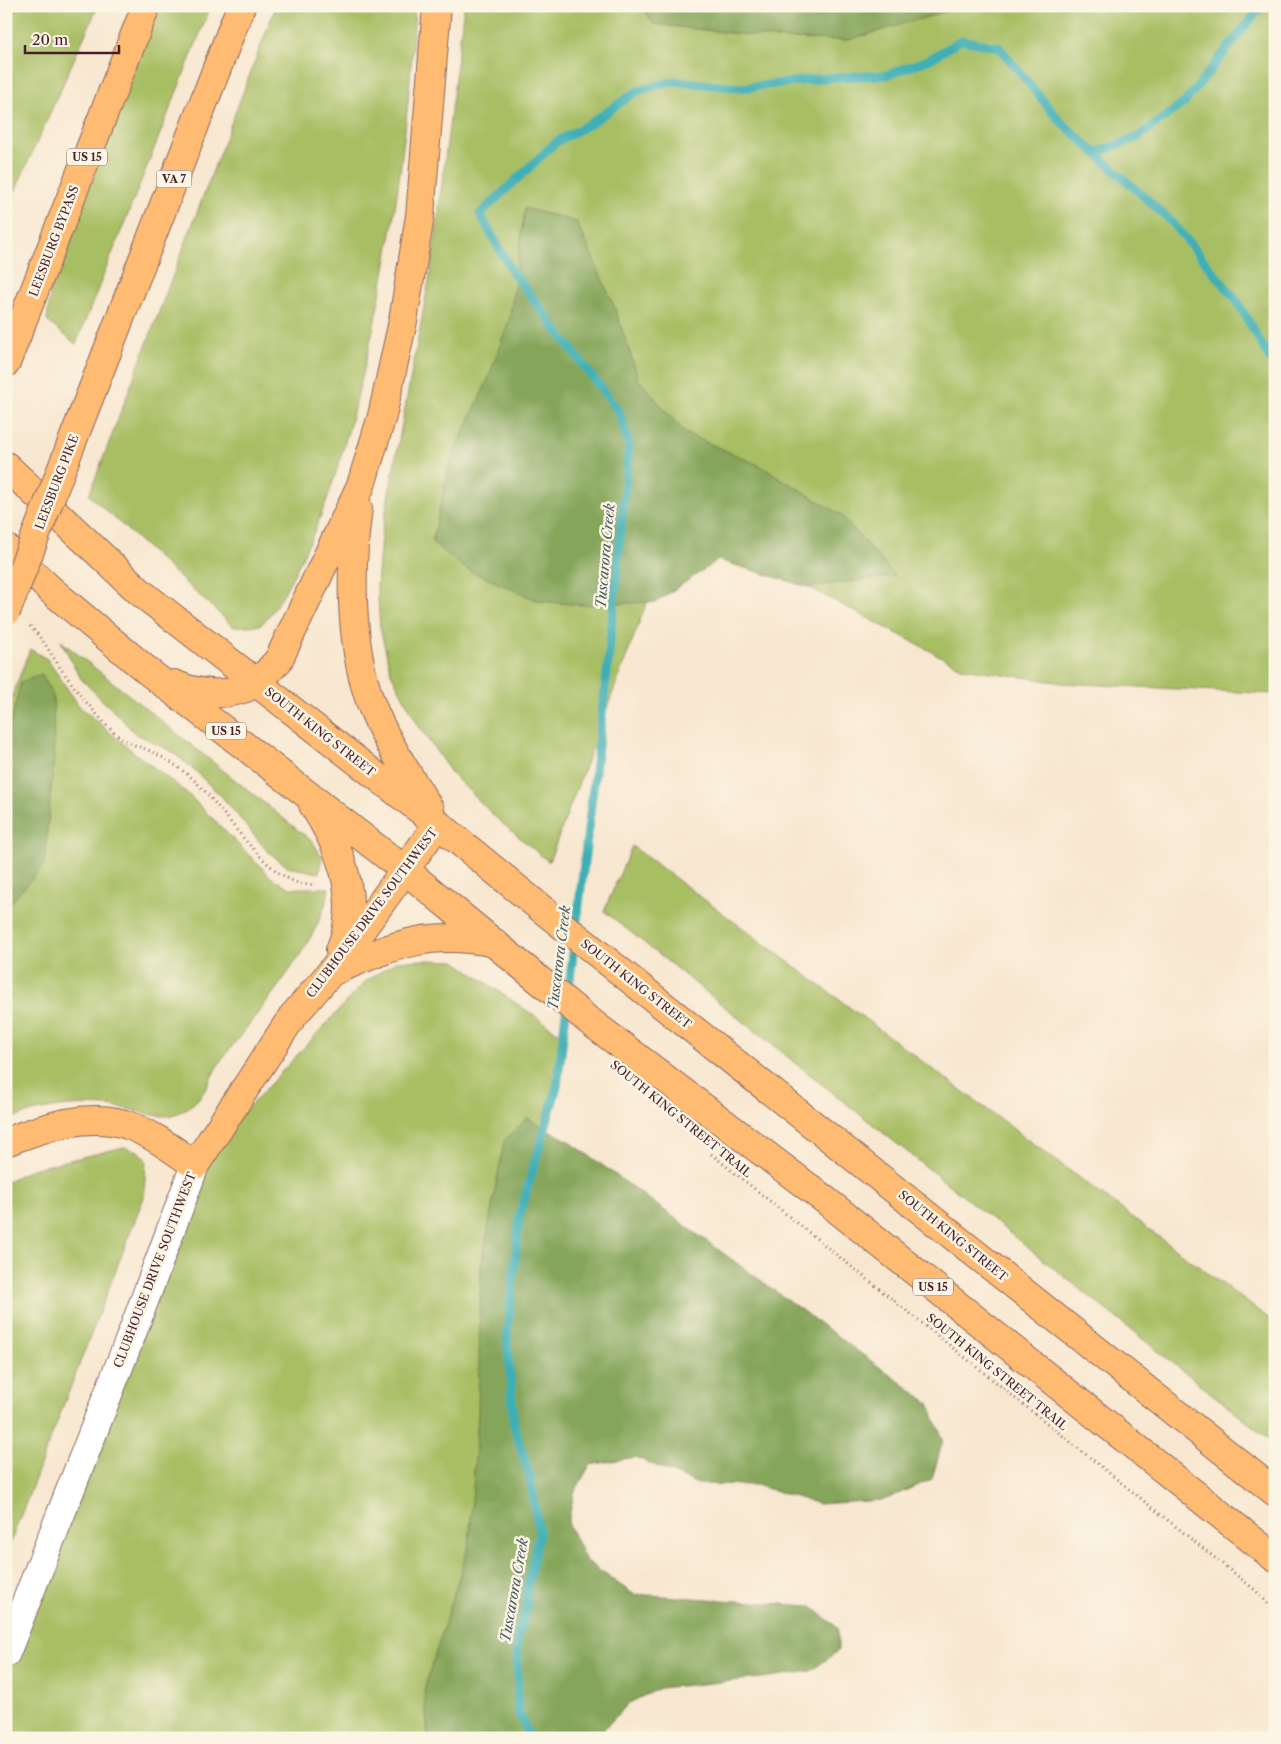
<svg xmlns="http://www.w3.org/2000/svg" width="1281" height="1744" font-family="'Libre Caslon Text',serif">
<style>
.green{fill:#a7be64;stroke:#786e48}
.forest{fill:#85a55a;stroke:#686242}
.lines{fill:none;stroke-linecap:round;stroke-linejoin:round}
.stream{stroke:#3dafb5;stroke-width:9}
.street-casing{stroke:#876565;stroke-width:30}
.highway-casing{stroke:#876565;stroke-width:30}
.path{stroke:#876565;stroke-width:3;stroke-dasharray:1 4;stroke-linecap:butt}
.street{stroke:#fff;stroke-width:28}
.highway{stroke:#febb71;stroke-width:28}
.highway-bridge-casing{stroke:#876565;stroke-width:30;stroke-linecap:butt}
.highway-bridge{stroke:#febb71;stroke-width:28}
.labels{text-anchor:middle;stroke-width:5;stroke-linejoin:round;paint-order:stroke}
.shield{fill:#fcf5e5;stroke:#7f5f63;stroke-width:1}
.shield-label{font-size:11px;font-weight:bold;fill:#4a1f2b}
.street-label{font-size:12px;fill:#4a1f2b;stroke:#fcf5e5}
.water-label{font-size:14px;font-style:italic;fill:#455962;stroke:#fcf5e5}
</style>
<rect width="100%" height="100%" fill="#fcf5e5"/>
<filter id="ink" filterUnits="userSpaceOnUse"><feTurbulence type="fractalNoise" baseFrequency=".02" numOctaves="2"/><feDisplacementMap in="SourceGraphic" scale="10" xChannelSelector="R" yChannelSelector="G"/><feConvolveMatrix kernelMatrix="1 2 1 2 8 2 1 2 1" color-interpolation-filters="sRGB"/></filter>
<filter id="wash" filterUnits="userSpaceOnUse"><feTurbulence type="fractalNoise" baseFrequency=".0096" numOctaves="4" result="noise"/><feDisplacementMap in="SourceGraphic" scale="20" xChannelSelector="R" yChannelSelector="G"/><feGaussianBlur stdDeviation="1.12" result="paint"/><feColorMatrix in="noise" values="0 0 0 0 0 0 0 0 0 0 0 0 0 0 0 0 0 1.4 0 .05"/><feComposite in="paint" operator="in"/></filter>
<g filter="url(#wash)">
<rect width="100%" height="100%" fill="#f8e7d0"/>
<!-- green -->
<path class="green" d="M6,6H98L6,211Z
M159,6H211L76,344L47,321L52,278Z
M276,6H415C408,140 389,275 355,405C341,459 327,508 302,558C290,582 279,606 261,625L234,627L89,495Z
M464,6H1275V694L1062,683L963,668L808,587L680,514L549,862L496,818L452,774L418,725L391,673L380,628L377,586L381,536L432,264Z
M61,641L313,842L322,857L319,873L288,867L268,852L223,798L192,768L171,751L136,734L81,679Z
M30,649L47,659L80,707L137,755L186,792L272,878L290,888H329C322,942 253,1016 221,1061C212,1072 208,1090 197,1100C190,1107 178,1115 167,1116C153,1117 136,1110 122,1108C85,1102 41,1106 6,1121V712Z
M632,846L1275,1323V1444L604,911Z
M426,960L455,961L565,1037L557,1087L520,1213L526,1738H6V1656L195,1165L366,981L397,961Z
M124,1147L138,1151L146,1160L144,1197L6,1554V1182L32,1169Z"/>
<!-- forest -->
<path class="forest" d="M643,6H965L848,40L783,39L653,24Z
M1107,6H1222L1143,11Z
M525,208L577,222L614,306L639,380L685,433L759,465L840,514L895,576L808,587L718,560L656,602L580,605L539,601L466,569L432,542L451,459L487,382L510,317Z
M42,674L53,696L54,757L44,865L6,908V741L21,682Z
M527,1118L569,1141L929,1403L943,1440L932,1479L884,1500L819,1504L756,1485L698,1484L635,1457L590,1465L574,1493L568,1523L586,1561L633,1594L811,1606L838,1628V1651L811,1671L762,1678L660,1688L629,1703L603,1730L604,1738H428L424,1690L469,1545L478,1415L481,1267L504,1141Z"/>
<g class="lines">
<!-- stream -->
<path class="stream" d="M1095,153L1138,137L1185,102L1261,6
M530,1738L518,1711L517,1637L527,1606L526,1595L539,1532L530,1477L514,1426L507,1336L520,1213L557,1087L608,664L629,445L619,412L512,271L480,214L556,142L591,123L637,91L674,81L741,88L835,77L887,75L930,59L961,40L999,47L1059,120L1172,222L1237,301L1275,368"/>
</g>
</g>
<g filter="url(#ink)">
<g class="lines">
<defs>
<path id="street" d="M6,1653L131,1336L195,1165"/>
<path id="highway" d="M107,352L241,6
M6,363L146,6
M6,466L140,592L438,824L543,910L1275,1492
M358,508C349,573 349,657 377,718C391,750 412,780 430,810
M6,548L52,591L150,673L405,870L588,1020L824,1199L1275,1558
M174,684C199,695 231,698 256,683C264,678 271,667 278,661L361,485L382,416L403,321L420,216L437,6
M313,805C341,848 362,900 340,950
M331,972C393,946 426,929 495,943
M6,1142C44,1127 93,1110 133,1127C155,1136 175,1151 195,1165L292,1017L331,972L438,824"/>
</defs>
<!-- street casing -->
<use href="#street" class="street-casing"/>
<!-- highway casing -->
<use href="#highway" class="highway-casing"/>
<!-- path -->
<path class="path" d="M30,626C42,638 50,652 59,666C72,685 103,725 121,738C131,745 145,748 156,754C167,759 178,767 188,775C222,801 270,893 316,884
M711,1154L1255,1590L1275,1611"/>
<!-- street -->
<use href="#street" class="street"/>
<!-- highway -->
<use href="#highway" class="highway"/>
<defs>
<path id="highway-bridge" d="M6,612L107,352"/>
</defs>
<!-- highway-bridge casing -->
<use href="#highway-bridge" class="highway-bridge-casing"/>
<!-- highway-bridge -->
<use href="#highway-bridge" class="highway-bridge"/>
</g>
</g>
<g class="labels">
<!-- shield labels -->
<g class="shield">
<rect x="67" y="148.5" width="40" height="17" rx="4"/>
<rect x="156.5" y="170.5" width="35" height="17" rx="4"/>
<rect x="206" y="722.5" width="40" height="17" rx="4"/>
<rect x="913" y="1278.5" width="40" height="17" rx="4"/>
</g>
<g class="shield-label">
<text x="87" y="161">US 15</text>
<text x="174" y="183">VA 7</text>
<text x="226" y="735">US 15</text>
<text x="933" y="1291">US 15</text>
</g>
<!-- street labels -->
<g class="street-label">
<text transform="translate(54 241) rotate(-69)" y="4">LEESBURG BYPASS</text>
<text transform="translate(57 482) rotate(-69)" y="4">LEESBURG PIKE</text>
<text transform="translate(320 732) rotate(38)" y="4">SOUTH KING STREET</text>
<text transform="translate(372 913) rotate(-53)" y="4">CLUBHOUSE DRIVE SOUTHWEST</text>
<text transform="translate(636 984) rotate(38)" y="4">SOUTH KING STREET</text>
<text transform="translate(681 1119) rotate(39)" y="4">SOUTH KING STREET TRAIL</text>
<text transform="translate(953 1236) rotate(39)" y="4">SOUTH KING STREET</text>
<text transform="translate(155 1270) rotate(-69)" y="4">CLUBHOUSE DRIVE SOUTHWEST</text>
<text transform="translate(997 1372) rotate(39)" y="4">SOUTH KING STREET TRAIL</text>
</g>
<!-- water labels -->
<g class="water-label">
<text transform="translate(605 556) rotate(-85)" y="5">Tuscarora Creek</text>
<text transform="translate(559 958) rotate(-83)" y="5">Tuscarora Creek</text>
<text transform="translate(514 1590) rotate(-80)" y="5">Tuscarora Creek</text>
</g>
</g>
<!-- margin -->
<rect width="1281" height="1744" fill="none" stroke="#fcf5e5" stroke-width="25"/>
<!-- scale -->
<path d="M25 45v8h94v-8" fill="none" stroke="#4a1f2b" stroke-width="2.5"/>
<text x="32" y="45" font-size="15" fill="#4a1f2b" stroke="#fcf5e5" stroke-width="4" paint-order="stroke">20 m</text>
</svg>
